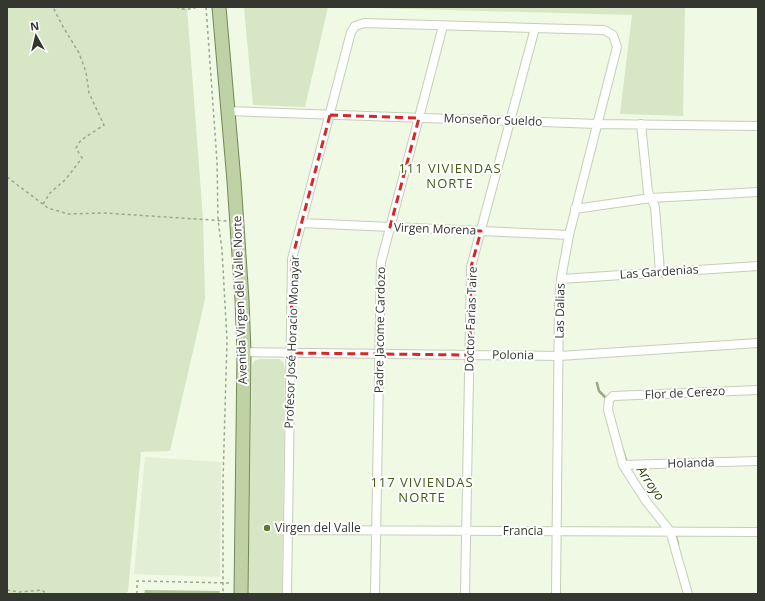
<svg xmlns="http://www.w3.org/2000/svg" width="765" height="601" font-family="'Open Sans',sans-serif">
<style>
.built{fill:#e2efd4}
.green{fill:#d7e6c4}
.forest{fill:#b0c499}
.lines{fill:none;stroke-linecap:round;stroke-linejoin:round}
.stream{stroke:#98aa80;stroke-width:2.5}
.minor-casing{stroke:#c5ceba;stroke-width:10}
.primary-casing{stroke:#738856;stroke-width:15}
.path{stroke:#9da595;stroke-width:1.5;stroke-dasharray:3 3;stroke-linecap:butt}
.minor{stroke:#fff;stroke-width:8}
.primary{stroke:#bfd2a6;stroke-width:13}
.marked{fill:none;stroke:#d62828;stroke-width:3;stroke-dasharray:8 5;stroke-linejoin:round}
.poi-dot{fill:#5d7a2f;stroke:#fff;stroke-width:1.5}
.labels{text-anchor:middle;stroke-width:4;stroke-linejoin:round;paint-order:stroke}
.street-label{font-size:12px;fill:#33372f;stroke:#fff}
.poi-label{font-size:12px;fill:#33372f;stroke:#fff;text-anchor:start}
.neighbourhood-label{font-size:13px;letter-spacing:1px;fill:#445d17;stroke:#fff}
.water-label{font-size:13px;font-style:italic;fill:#2d4300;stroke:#fff}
</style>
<rect width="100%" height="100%" fill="#eff9e4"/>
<!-- built -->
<path class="built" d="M145,457L221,462L220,577L134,574Z"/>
<!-- green -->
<path class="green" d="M7,7H187L203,219L205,299L170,451L141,452L128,591L126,594H7Z
M244,7H328L305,107L253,105Z
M339,7H685L683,116L620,114L632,15Z
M260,359H279L283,362L285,368L282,594H248L252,366L254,361Z"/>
<!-- forest -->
<path class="forest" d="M145,590L220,591L219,594H144Z"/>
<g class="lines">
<!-- stream -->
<path class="stream" d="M597,383L599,391L607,399
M623,451L627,463
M675,533L678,544"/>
<defs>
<path id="minor" d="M228,111L597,124L758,126
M641,124L648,192L655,207L660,272
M575,209L651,198L758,192
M301,223L569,235
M561,279L758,266
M244,352L559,356L758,343
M623,465L758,461
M288,530L758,532
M287,594L292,259L351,32L355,26L364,23L604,30L613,35L617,47L569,235L561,279L559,300L556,594
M375,594L381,262L443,26
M465,594L471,267L535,28
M688,594L670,531L646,501L623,465L608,410L609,400L613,396L758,390"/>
<path id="primary" d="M219,7L234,181L242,300L244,352L241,594"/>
</defs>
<!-- minor casing -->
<use href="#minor" class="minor-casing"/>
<!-- primary casing -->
<use href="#primary" class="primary-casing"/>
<!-- path -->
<path class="path" d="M176,7C184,10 189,10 197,7
M206,7L217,161L218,220L222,250L227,340L223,480V594
M7,177L48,208L68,214L104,213L227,221
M43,204L50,193L66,179L82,158L76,148L81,140L104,125L89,93L86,72L79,53L62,25L53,7
M7,590L19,592L42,590L47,594
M137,594V581L231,583"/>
<!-- minor -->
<use href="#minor" class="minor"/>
<!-- primary -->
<use href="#primary" class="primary"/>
</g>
<!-- marked area -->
<path class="marked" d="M330,115L419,118L390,227L481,231L471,267L470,355L291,353L292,259Z"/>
<!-- markers -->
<circle class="poi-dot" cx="267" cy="528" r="4"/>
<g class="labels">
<!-- street labels -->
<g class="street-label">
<text transform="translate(493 120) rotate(2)" y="4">Monseñor Sueldo</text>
<text transform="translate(435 229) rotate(2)" y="4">Virgen Morena</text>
<text transform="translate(659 272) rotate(-4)" y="4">Las Gardenias</text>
<text transform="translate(240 300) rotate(-92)" y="4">Avenida Virgen del Valle Norte</text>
<text transform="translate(560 311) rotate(-89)" y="4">Las Dalias</text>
<text transform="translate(471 319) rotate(-88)" y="4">Doctor Farias Taire</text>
<text transform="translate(380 330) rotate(-89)" y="4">Padre Jacome Cardozo</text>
<text transform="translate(292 342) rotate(-88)" y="4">Profesor José Horacio Monayar</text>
<text transform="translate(513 355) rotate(1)" y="4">Polonia</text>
<text transform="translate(685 393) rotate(-3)" y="4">Flor de Cerezo</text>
<text transform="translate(691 463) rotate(-2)" y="4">Holanda</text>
<text x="523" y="535">Francia</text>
</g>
<!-- poi labels -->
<g class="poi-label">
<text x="275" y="532">Virgen del Valle</text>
</g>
<!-- neighbourhood labels -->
<g class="neighbourhood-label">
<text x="450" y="173">111 VIVIENDAS<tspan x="450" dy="15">NORTE</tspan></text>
<text x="422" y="487">117 VIVIENDAS<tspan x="422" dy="15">NORTE</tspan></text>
</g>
<!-- water labels -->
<g class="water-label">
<text transform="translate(651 483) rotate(56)" y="5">Arroyo</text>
</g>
</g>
<!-- border -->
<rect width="765" height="601" fill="none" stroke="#33372f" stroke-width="16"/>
<!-- north arrow -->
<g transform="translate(36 36) rotate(352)" stroke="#ffffff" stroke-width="3" paint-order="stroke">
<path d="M0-3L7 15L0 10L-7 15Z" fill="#33372f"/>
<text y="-6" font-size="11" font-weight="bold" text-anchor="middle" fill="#33372f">N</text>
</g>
</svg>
